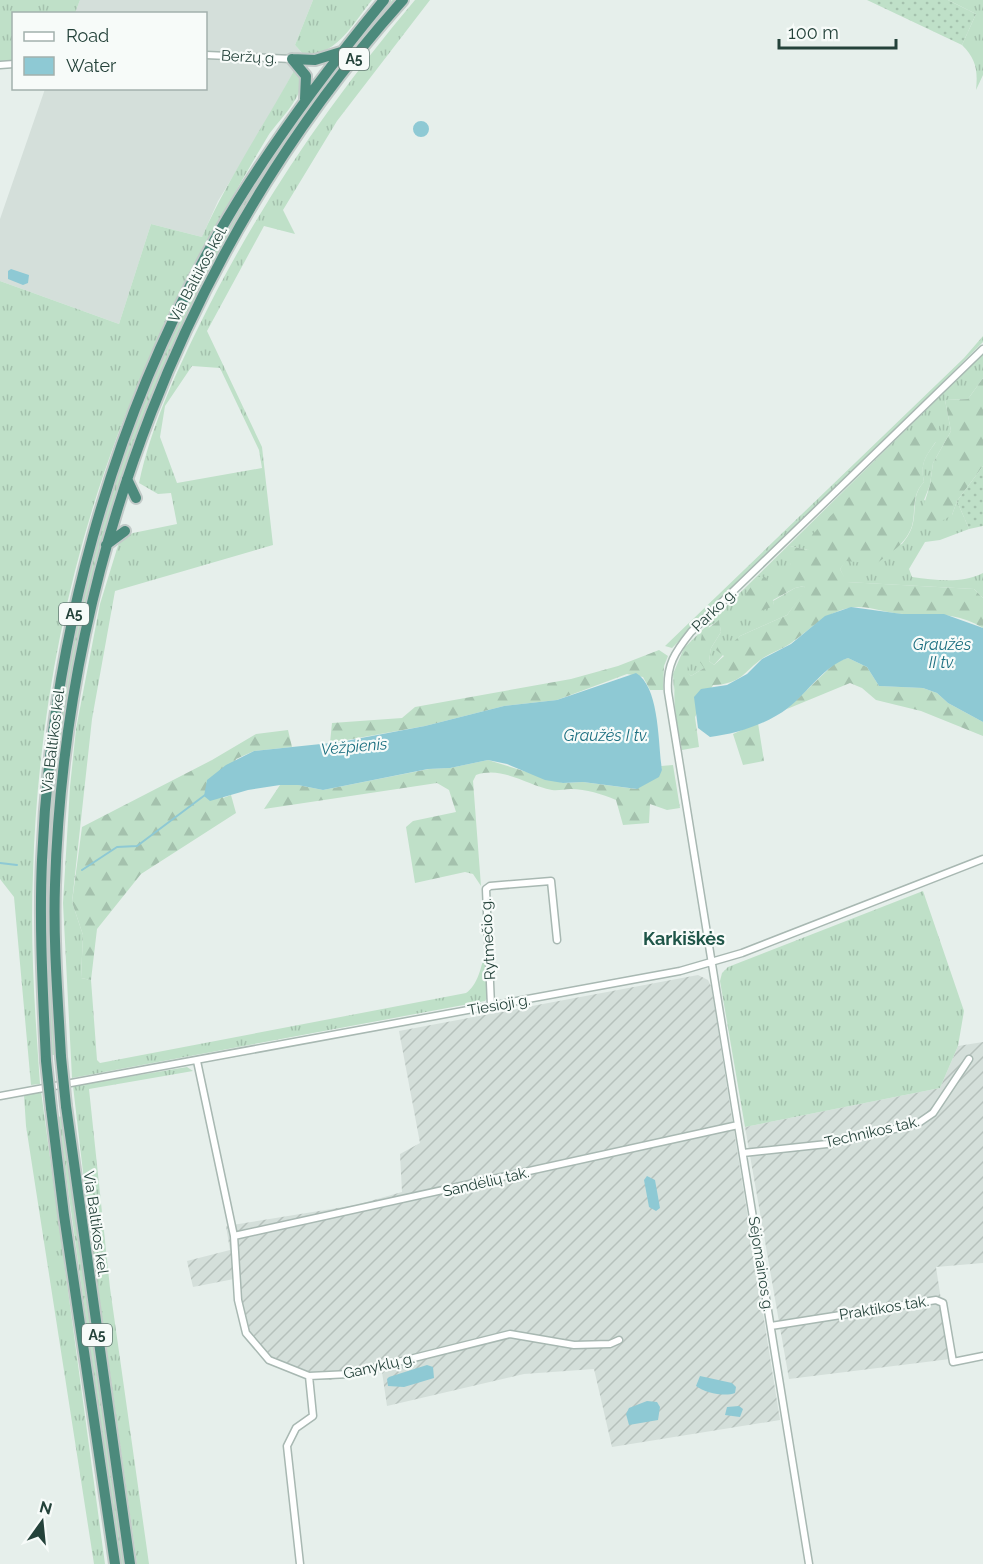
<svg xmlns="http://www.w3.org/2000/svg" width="983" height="1564" font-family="Raleway,sans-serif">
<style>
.built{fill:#d4dfda}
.industrial{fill:url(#industrial-furrows)}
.grass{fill:url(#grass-tufts);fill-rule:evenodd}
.forest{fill:url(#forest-firs)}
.garden{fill:url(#garden-dots)}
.water{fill:#8ec9d4}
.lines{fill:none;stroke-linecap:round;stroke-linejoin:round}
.stream{stroke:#8ec9d4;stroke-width:2}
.minor-casing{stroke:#a8b8b2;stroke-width:9}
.trunk-casing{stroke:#c2cac8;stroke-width:14}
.minor{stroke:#fff;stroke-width:6}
.trunk{stroke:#4c8a7c;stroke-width:10}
.trunk-bridge-casing{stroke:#c2cac8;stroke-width:14;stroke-linecap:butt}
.trunk-bridge{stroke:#4c8a7c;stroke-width:10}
.labels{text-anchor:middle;stroke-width:4.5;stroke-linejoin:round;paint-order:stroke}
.shield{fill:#f7fbf9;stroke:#637a73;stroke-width:1.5}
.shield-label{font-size:14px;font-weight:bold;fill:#24423a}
.street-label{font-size:15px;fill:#24423a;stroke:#f7fbf9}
.water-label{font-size:16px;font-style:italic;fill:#1c6f80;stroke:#f7fbf9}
.quarter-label{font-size:18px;font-weight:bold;fill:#1f5548;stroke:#f7fbf9}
</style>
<defs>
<pattern id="industrial-furrows" width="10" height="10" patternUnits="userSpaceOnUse" patternTransform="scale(1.5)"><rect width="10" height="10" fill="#d4dfda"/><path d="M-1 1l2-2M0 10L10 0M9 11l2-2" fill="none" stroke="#b6c1bc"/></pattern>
<pattern id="grass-tufts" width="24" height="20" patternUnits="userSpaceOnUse" patternTransform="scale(1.5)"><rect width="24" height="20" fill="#bfe0c8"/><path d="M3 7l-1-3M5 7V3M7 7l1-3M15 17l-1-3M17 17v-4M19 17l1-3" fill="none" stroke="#a4c1ad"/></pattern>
<pattern id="forest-firs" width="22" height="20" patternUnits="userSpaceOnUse" patternTransform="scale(1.5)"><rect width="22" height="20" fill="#bfe0c8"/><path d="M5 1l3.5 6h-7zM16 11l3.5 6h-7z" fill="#a4c1ad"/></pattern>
<pattern id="garden-dots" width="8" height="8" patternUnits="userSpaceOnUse" patternTransform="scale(1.5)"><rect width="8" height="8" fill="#bfe0c8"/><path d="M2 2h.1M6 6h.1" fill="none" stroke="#a4c1ad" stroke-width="1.8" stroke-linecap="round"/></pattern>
</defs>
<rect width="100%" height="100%" fill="#e6efeb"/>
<!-- built -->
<path class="built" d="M80,0H313L295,45L303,54L269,117L218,201L202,237L151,224L119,324L0,281V219L45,89L206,88V14L75,13Z"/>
<!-- industrial -->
<path class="industrial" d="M698,975L708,980L711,986L780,1420L612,1447L594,1369L524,1374L387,1406L382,1372L329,1380L305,1378L266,1361L244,1333L234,1279L193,1287L187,1261L230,1250L226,1226L356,1205L402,1192L400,1154L420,1143L399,1031Z
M983,1042V1263L936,1267L950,1359L789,1379L745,1127L940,1088L958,1046Z"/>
<!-- grass -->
<path class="grass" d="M0,0H80L75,13L14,14L13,64L0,65Z
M313,0H372C354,22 336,58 303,54L295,45Z
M392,0H396C219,213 112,427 68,701C60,754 52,807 50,861C47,926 53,991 56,1055H52C49,991 45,925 47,861C56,623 132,374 261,174C301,113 346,57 392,0Z
M415,0H430L337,121L283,210L295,234L264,226L207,331L262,447L273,545L115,591L92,719L72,902L83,935L81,978L91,980L97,1060L100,1063L466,993C478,985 481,967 485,953L488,997L485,1001L72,1078L63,903L70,787L76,729L100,604L120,539L133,533L177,524L171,493L158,494L139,483C151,427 174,377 199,326C257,207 330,101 415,0ZM192,366L220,368L259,450L262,468L177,483L160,437L165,406Z
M948,0H983V75L976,90C978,70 976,59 962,45L976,14Z
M296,67C315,88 279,119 268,136C224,209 185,283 149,360C76,519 38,699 33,873C30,943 35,1014 40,1084L31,1085L14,897L0,879V281L119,324L151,224L202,237C228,178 265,124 296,67Z
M983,336V342L951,374L672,648L665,646L964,358Z
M983,354V378L968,399L945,400L951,431L933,463L930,485L924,500L952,515L957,501L969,529L940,540L925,542L909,569L912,577C936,580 961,584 983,573V598L974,589L846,582L840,569L845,561L902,544C906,539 910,533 912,527C917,511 911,495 924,482C920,463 925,457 936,442L808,550L790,546L791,566L774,589L765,578L774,606L773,601L795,588L804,586L806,590L787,615L740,636L714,665L709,661L711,648L721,632L719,621L709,626L704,668L691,676L686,672L689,653L685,651L674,690L675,711L673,674L684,648Z
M923,891L964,1011L958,1046L940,1088L745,1127L720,981L722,973L728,967Z
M187,1067L193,1071L89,1089L110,1288L149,1564H137L90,1232L73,1086Z
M41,1091L105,1564H94L26,1126L24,1095Z
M62,1116L124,1564H120L58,1117Z"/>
<!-- forest -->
<path class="forest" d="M983,378V466L957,501L952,515L940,522H927L921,514L930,485L933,463L951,431L945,400L968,399Z
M922,422L939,423C941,451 917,450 924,482C911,495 916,511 912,526C906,544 890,553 876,564L846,561L840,569L847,582L974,589L983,598V628C958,612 931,614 904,614C886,614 867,604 849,608C825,613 811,629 791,643C783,649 772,652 763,658C743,672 742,684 713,685L695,717L699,747L682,750C676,717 667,682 685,651L690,653L687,672L691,676L704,668L698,659L702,633L719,620L721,632L711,648L709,661L714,665L724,656L716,650L720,642L731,644L740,636L787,615L805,590L804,586L795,588L773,600L774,606L755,613L743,598L758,577H765L774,588L778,571L791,565L785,550L790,546L808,550L812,535Z
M659,650L668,656L664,666L663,690H650L643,677L627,674L557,700L504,706L425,726L330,743L332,723L402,718L415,707L571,679L618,666Z
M848,658L867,667L879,686L923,688L937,693L948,703L983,722V736L921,711L876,700L862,688L850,683L787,709L836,662Z
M758,723L764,761L743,765L733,734Z
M288,730L292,747L254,751L236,759L223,798L231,795L236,813L141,874L97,929L91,980L81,978L83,935L72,902L82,827L212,760L256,734Z
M488,760L563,783L583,782L636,789L662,770L661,766L673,765L680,808L667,810L650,804L649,823L623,825L616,800C602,794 586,789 571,789C564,789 558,791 552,790C526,785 503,766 476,775L473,781L481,886L473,874L465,872L415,883L406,827L413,821L456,812L449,790L437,783L264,809L280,785H298L323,790L429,769L450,768Z"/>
<!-- garden -->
<path class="garden" d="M867,0H948L976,14L962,45Z
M983,466V526L969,529L957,501Z"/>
<!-- water -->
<path class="water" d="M413 129a8 8 0 1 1 16 0a8 8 0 1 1-16 0Z
M11,269L29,275L28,283L23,285L8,279V271Z
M851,607L902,614H944L983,628V722L948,703L937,693L923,688L879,686L867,667L848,658C823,667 808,692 788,708C767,724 736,734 710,737L698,728L694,697L701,689L727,685L747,674L762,659L791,644L825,616Z
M636,673C660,687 658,745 662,770L659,777L637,789L583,782L563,783L545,780L507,764L488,760L450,768L428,769L323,790L298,785H280L248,790L210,801L204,796L207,780L226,765L254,751L340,742L425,726L504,706L557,700Z
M647,1176L655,1180L660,1208L656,1211L649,1207L644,1180Z
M427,1365L433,1367L434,1378L404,1387L388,1386L387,1379L389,1377Z
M700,1376L732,1383L736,1387L735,1393C725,1397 705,1393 696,1386Z
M647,1401L657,1402L660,1407L658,1420L629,1425L626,1414L629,1408Z
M739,1406L743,1409L740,1417L725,1415L727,1407Z"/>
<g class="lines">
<!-- stream -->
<path class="stream" d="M0,863L17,865
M82,870L117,847L137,846L205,795"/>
<defs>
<path id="minor" d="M206,55L292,59
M0,65L14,64
M491,1006L486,889L490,886L551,881L557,940
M197,1061L234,1236L238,1300L246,1333L269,1360L309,1376L350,1374L510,1334L574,1345L610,1344L619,1340
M0,1096L680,971L742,953L983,859
M743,1153L827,1144L917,1124L933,1113L969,1059
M234,1236L738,1125
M771,1326L936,1300L943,1303L953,1362L983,1356
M300,1564L287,1446L296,1428L313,1416L309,1376
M809,1564L668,692C666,665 675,652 691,632L983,349"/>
<path id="trunk" d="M292,59L315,60L341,52
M292,59L306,76L305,99
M127,479L136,498
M106,545L125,531
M61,1057C58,1000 53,942 55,885C65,562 186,242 403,0
M46,1061C43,994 39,927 42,860C51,643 110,423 218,234C266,151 323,74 384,0
M66,1106L130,1564
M51,1108L64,1215L115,1564"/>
</defs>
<!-- minor casing -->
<use href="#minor" class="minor-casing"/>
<!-- trunk casing -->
<use href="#trunk" class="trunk-casing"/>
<!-- minor -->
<use href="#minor" class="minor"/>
<!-- trunk -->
<use href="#trunk" class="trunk"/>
<defs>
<path id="trunk-bridge" d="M61,1057L66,1106
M46,1061L51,1108"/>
</defs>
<!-- trunk-bridge casing -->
<use href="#trunk-bridge" class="trunk-bridge-casing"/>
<!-- trunk-bridge -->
<use href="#trunk-bridge" class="trunk-bridge"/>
</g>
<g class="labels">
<!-- shield labels -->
<g class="shield">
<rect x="339" y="48" width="30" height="22" rx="4.5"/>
<rect x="59" y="603" width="30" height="22" rx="4.5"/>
<rect x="82" y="1324" width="30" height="22" rx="4.5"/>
</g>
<g class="shield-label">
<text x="354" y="64">A5</text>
<text x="74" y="619">A5</text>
<text x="97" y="1340">A5</text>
</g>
<!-- street labels -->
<g class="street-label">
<text transform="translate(249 57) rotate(3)" y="5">Beržų g.</text>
<text transform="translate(198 274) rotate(-62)" y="5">Via Baltikos kel.</text>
<text transform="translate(714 610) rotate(-44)" y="5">Parko g.</text>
<text transform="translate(53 740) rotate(-83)" y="5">Via Baltikos kel.</text>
<text transform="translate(488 939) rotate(-93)" y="5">Rytmečio g.</text>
<text transform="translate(499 1005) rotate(-10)" y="5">Tiesioji g.</text>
<text transform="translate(872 1132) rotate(-13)" y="5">Technikos tak.</text>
<text transform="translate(486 1182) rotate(-13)" y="5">Sandėlių tak.</text>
<text transform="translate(96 1224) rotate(82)" y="5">Via Baltikos kel.</text>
<text transform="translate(761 1264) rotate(81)" y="5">Sėjomainos g.</text>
<text transform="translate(884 1308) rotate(-9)" y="5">Praktikos tak.</text>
<text transform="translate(379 1366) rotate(-13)" y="5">Ganyklų g.</text>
</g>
<!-- water labels -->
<g class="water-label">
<text x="942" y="650">Graužės<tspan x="942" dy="18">II tv.</tspan></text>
<text x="606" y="741">Graužės I tv.</text>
<text transform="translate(354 746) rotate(-5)" y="6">Vėžpienis</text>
</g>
<!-- quarter labels -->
<g class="quarter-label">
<text x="684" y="945">Karkiškės</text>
</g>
</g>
<!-- legend -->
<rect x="12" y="12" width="195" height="78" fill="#f7fbf9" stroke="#a3b1ad" stroke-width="1.5"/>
<rect x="24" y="32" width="30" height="9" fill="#ffffff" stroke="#a3b1ad" stroke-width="1.5"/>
<text x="66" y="42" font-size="18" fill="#24423a">Road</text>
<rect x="24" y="57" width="30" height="18" fill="#8ec9d4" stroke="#a3b1ad" stroke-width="1.5"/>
<text x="66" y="72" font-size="18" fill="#24423a">Water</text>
<!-- north arrow -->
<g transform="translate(42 1522) rotate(15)" stroke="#f7fbf9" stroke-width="4.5" paint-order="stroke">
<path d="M0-4.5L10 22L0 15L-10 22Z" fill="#24423a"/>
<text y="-9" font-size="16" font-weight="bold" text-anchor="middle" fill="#24423a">N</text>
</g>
<!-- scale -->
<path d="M779 39v9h117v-9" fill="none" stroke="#24423a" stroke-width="3"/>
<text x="788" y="39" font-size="18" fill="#24423a" stroke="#f7fbf9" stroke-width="4.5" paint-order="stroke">100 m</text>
</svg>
